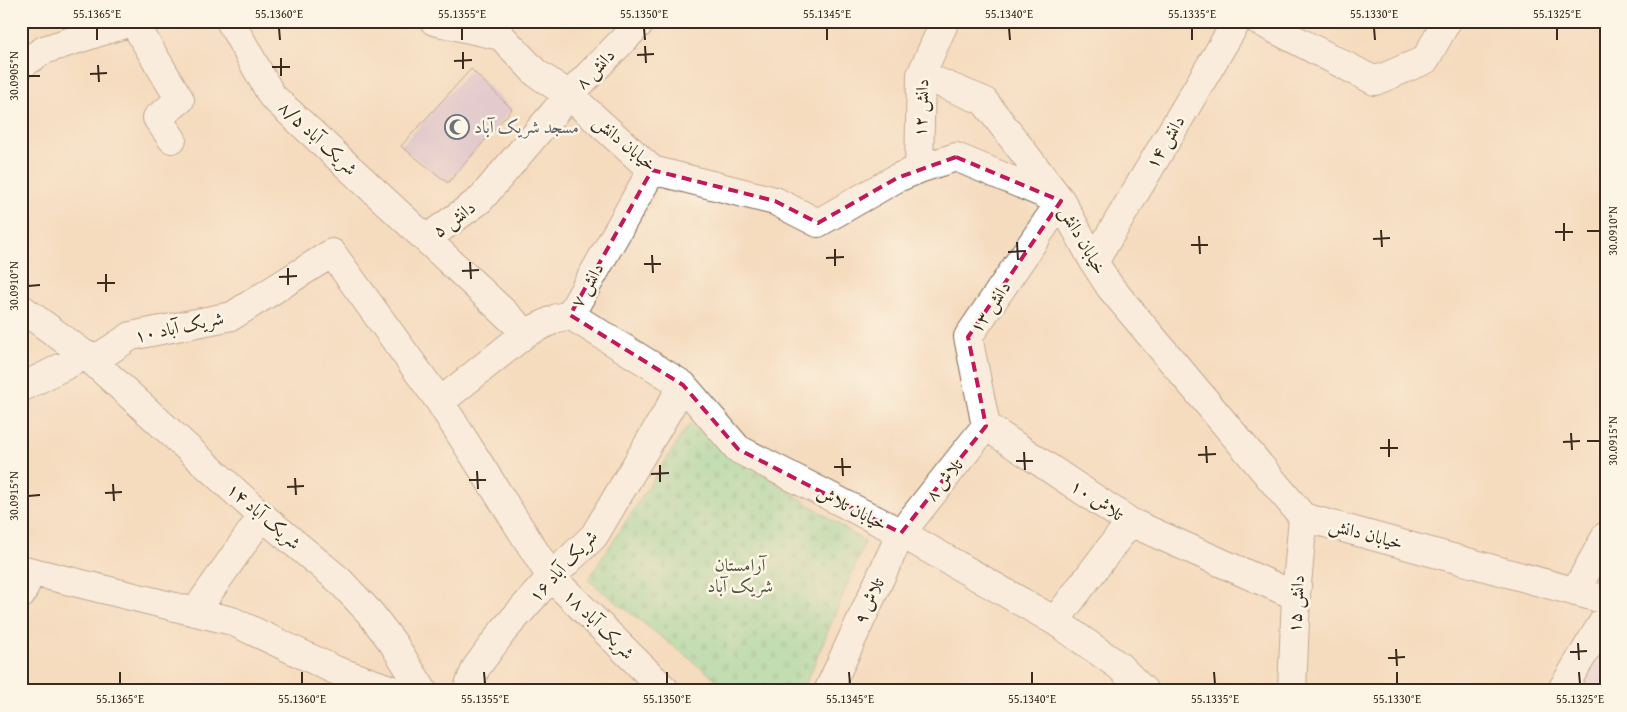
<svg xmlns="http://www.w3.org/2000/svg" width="1627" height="712" font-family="'Gentium Book Plus',Amiri,serif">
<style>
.built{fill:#ead1ec}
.cemetery{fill:url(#cemetery-stones);stroke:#608460}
.building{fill:#ccb4de}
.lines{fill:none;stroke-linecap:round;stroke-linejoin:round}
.minor-casing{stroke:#7c6856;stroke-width:30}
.minor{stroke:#fff;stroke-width:28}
.marked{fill:none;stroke:#c2185b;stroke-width:4;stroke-dasharray:10 6;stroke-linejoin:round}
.ticks{fill:none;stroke:#3b2a1e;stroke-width:2}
.labels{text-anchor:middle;stroke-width:5;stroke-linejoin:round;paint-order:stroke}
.street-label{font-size:18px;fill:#3b2a1e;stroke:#fcf5e5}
.worship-label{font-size:18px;fill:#5b616d;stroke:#fcf5e5;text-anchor:start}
.park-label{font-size:18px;fill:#4e573f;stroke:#fcf5e5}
.neatline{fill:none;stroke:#3b2a1e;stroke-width:2}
.ticks-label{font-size:12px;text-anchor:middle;fill:#3b2a1e}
</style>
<defs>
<pattern id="cemetery-stones" width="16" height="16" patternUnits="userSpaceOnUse" patternTransform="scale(1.25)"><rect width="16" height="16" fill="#86dda2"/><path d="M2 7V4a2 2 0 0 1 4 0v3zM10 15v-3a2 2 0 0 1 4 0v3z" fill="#75be8b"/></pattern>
</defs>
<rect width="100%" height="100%" fill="#fcf5e5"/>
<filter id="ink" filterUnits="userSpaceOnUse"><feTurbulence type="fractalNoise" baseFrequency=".02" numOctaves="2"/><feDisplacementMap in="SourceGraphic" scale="10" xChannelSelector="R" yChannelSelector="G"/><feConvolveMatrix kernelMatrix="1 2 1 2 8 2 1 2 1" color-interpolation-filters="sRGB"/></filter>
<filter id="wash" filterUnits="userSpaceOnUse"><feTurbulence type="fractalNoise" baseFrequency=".0096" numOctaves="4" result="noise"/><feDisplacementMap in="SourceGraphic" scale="20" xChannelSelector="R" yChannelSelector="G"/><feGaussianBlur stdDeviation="1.12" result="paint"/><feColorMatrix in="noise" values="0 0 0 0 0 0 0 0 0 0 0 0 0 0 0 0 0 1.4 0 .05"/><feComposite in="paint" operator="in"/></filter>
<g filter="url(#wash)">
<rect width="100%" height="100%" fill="#f5dcbf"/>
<!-- built -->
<path class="built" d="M1606,647V691H1574L1599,651Z"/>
<!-- cemetery -->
<path class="cemetery" d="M689,424L865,542L803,691H731L588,580Z"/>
<g id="blocks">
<!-- building -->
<path class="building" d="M471,69L512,109L448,183L401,146Z"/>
</g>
</g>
<g filter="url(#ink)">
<use href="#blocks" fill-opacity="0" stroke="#7c6856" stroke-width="1"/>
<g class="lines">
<defs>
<path id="minor" d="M133,21L180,100L157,118L172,139
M230,21L272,96L426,239
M434,21L501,36L536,73L569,95L652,170L775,201L818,223L897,178L919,169L956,157L1061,201L1094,262L1110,287L1303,517L1606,600
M1259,21L1375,81L1425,60L1447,21
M21,65L44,50L134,21
M921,75L984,101L1061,201L968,337L986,426
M919,169L921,75L945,21
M1094,262L1237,21
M21,308L88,357L262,516L339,580L370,613L393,643L423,691
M570,315L683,385L738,449L901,533L1055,621L1119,666L1144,691
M526,333L426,239L480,200L569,95L642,21
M21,388L80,358L102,355L131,336L232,316L332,253L440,402L551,577L666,691
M440,402L526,333L557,318L570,315L652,170
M986,426L1130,522L1055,621
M1130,522L1296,596
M21,569L232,621L335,670L395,691
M1575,592L1606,536
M21,595L31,572
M195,612L262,516
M469,691V685L476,668L503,631L551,577L594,536L683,385
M828,691L901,533L986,426
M1292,691L1296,596L1303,517
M1561,691L1606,617"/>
</defs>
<!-- minor casing -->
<use href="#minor" class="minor-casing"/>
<!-- minor -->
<use href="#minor" class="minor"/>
</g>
</g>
<!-- marked area -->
<path d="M0 0H1627V712H0ZM956,157L1061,201L968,337L986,426L901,533L738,449L683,385L570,315L652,170L775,201L818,223L897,178Z" fill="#f5dcbf" fill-opacity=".55" fill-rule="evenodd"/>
<path class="marked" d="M956,157L1061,201L968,337L986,426L901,533L738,449L683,385L570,315L652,170L775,201L818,223L897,178Z"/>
<!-- ticks -->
<path class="ticks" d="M97,28V40M279,28L280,40M462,28V40M644,28L645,40M827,28V40M1009,28L1010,40M1192,28V40M1374,28L1375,40M1557,28V40M645,46L646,63M463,52V69M637,55L654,54M281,58V76M454,61L472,60M98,65L99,82M272,67H290M90,74L107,73M28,76H40M1564,223V241M1381,230L1382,247M1587,231H1600M1555,232H1573M1199,236L1200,254M1373,239L1390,238M1017,242L1018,260M1191,245H1208M835,249V266M1008,252L1026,251M652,255L653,273M826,258L844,257M470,262L471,279M644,264H661M288,268V285M462,271L479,270M106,274V292M279,277L297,276M97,283H115M28,286L40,285M1571,433L1572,450M1389,439V457M1587,441H1600M1563,442L1580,441M1206,446L1207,463M1380,448H1398M1024,452L1025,470M1198,455L1216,454M842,458L843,476M1016,461H1033M660,465V482M834,467H851M477,471L478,489M651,474L669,473M295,478L296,495M469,480H486M113,484L114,501M287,487L304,486M105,493L122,492M28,496L40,495M1578,643L1579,660M1396,649L1397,666M1570,652L1587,651M1388,658L1405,657M120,672V684M302,672V684M484,672L485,684M667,672V684M849,672L850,684M1032,672V684M1214,672L1215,684M1397,672V684M1579,672L1580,684"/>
<!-- icons -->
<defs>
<symbol id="mosque-ring" viewBox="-11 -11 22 22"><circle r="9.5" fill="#fcf5e5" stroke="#6b7280" stroke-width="1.5"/><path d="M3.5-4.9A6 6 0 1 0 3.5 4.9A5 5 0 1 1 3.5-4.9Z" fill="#6b7280"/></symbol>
</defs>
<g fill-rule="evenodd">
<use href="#mosque-ring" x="443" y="113" width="28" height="28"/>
</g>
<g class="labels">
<!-- street labels -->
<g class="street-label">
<text transform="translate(595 69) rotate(-46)" y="6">دانش ۸</text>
<text transform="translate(921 108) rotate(-87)" y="6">دانش ۱۲</text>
<text transform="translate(318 138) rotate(43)" y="6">شریک آباد ۸/۵</text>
<text transform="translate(1165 142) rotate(-59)" y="6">دانش ۱۴</text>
<text transform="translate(625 143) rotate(40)" y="6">خیابان دانش</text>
<text transform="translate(454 219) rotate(-36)" y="6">دانش ۵</text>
<text transform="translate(1083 240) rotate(60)" y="6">خیابان دانش</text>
<text transform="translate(587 285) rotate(-60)" y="6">دانش ۷</text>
<text transform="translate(990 307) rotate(-56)" y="6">دانش ۱۳</text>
<text transform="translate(179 327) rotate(-12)" y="6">شریک آباد ۱۰</text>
<text transform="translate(944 480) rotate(-51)" y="6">تلاش ۸</text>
<text transform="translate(1097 500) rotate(34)" y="6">تلاش ۱۰</text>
<text transform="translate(852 508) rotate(27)" y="6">خیابان تلاش</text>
<text transform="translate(264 516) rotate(41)" y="6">شریک آباد ۱۴</text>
<text transform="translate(1366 534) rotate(15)" y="6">خیابان دانش</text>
<text transform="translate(563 566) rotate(-47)" y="6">شریک آباد ۱۶</text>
<text transform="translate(869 601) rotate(-65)" y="6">تلاش ۹</text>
<text transform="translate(1296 604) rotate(-86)" y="6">دانش ۱۵</text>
<text transform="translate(599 624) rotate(45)" y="6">شریک آباد ۱۸</text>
</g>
<!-- worship labels -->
<g class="worship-label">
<text x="474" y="133">مسجد شریک آباد</text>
</g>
<!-- park labels -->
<g class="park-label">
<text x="740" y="571">آرامستان<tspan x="740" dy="21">شریک آباد</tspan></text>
</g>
</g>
<!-- margin -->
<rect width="1627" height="712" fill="none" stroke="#fcf5e5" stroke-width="55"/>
<rect x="28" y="28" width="1572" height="656" class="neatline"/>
<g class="ticks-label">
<text x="97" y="18">55.1365°E</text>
<text x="279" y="18">55.1360°E</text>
<text x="462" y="18">55.1355°E</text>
<text x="644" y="18">55.1350°E</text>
<text x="827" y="18">55.1345°E</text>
<text x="1009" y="18">55.1340°E</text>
<text x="1192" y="18">55.1335°E</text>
<text x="1374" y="18">55.1330°E</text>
<text x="1557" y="18">55.1325°E</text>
<text transform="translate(14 76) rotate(-90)" y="4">30.0905°N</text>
<text transform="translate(1613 231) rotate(-90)" y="4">30.0910°N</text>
<text transform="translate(14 286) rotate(-90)" y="4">30.0910°N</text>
<text transform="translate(1613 441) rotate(-90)" y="4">30.0915°N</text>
<text transform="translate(14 496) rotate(-90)" y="4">30.0915°N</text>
<text x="120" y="703">55.1365°E</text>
<text x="302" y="703">55.1360°E</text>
<text x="485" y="703">55.1355°E</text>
<text x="667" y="703">55.1350°E</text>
<text x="850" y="703">55.1345°E</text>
<text x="1032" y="703">55.1340°E</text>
<text x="1215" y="703">55.1335°E</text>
<text x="1397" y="703">55.1330°E</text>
<text x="1580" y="703">55.1325°E</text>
</g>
</svg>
